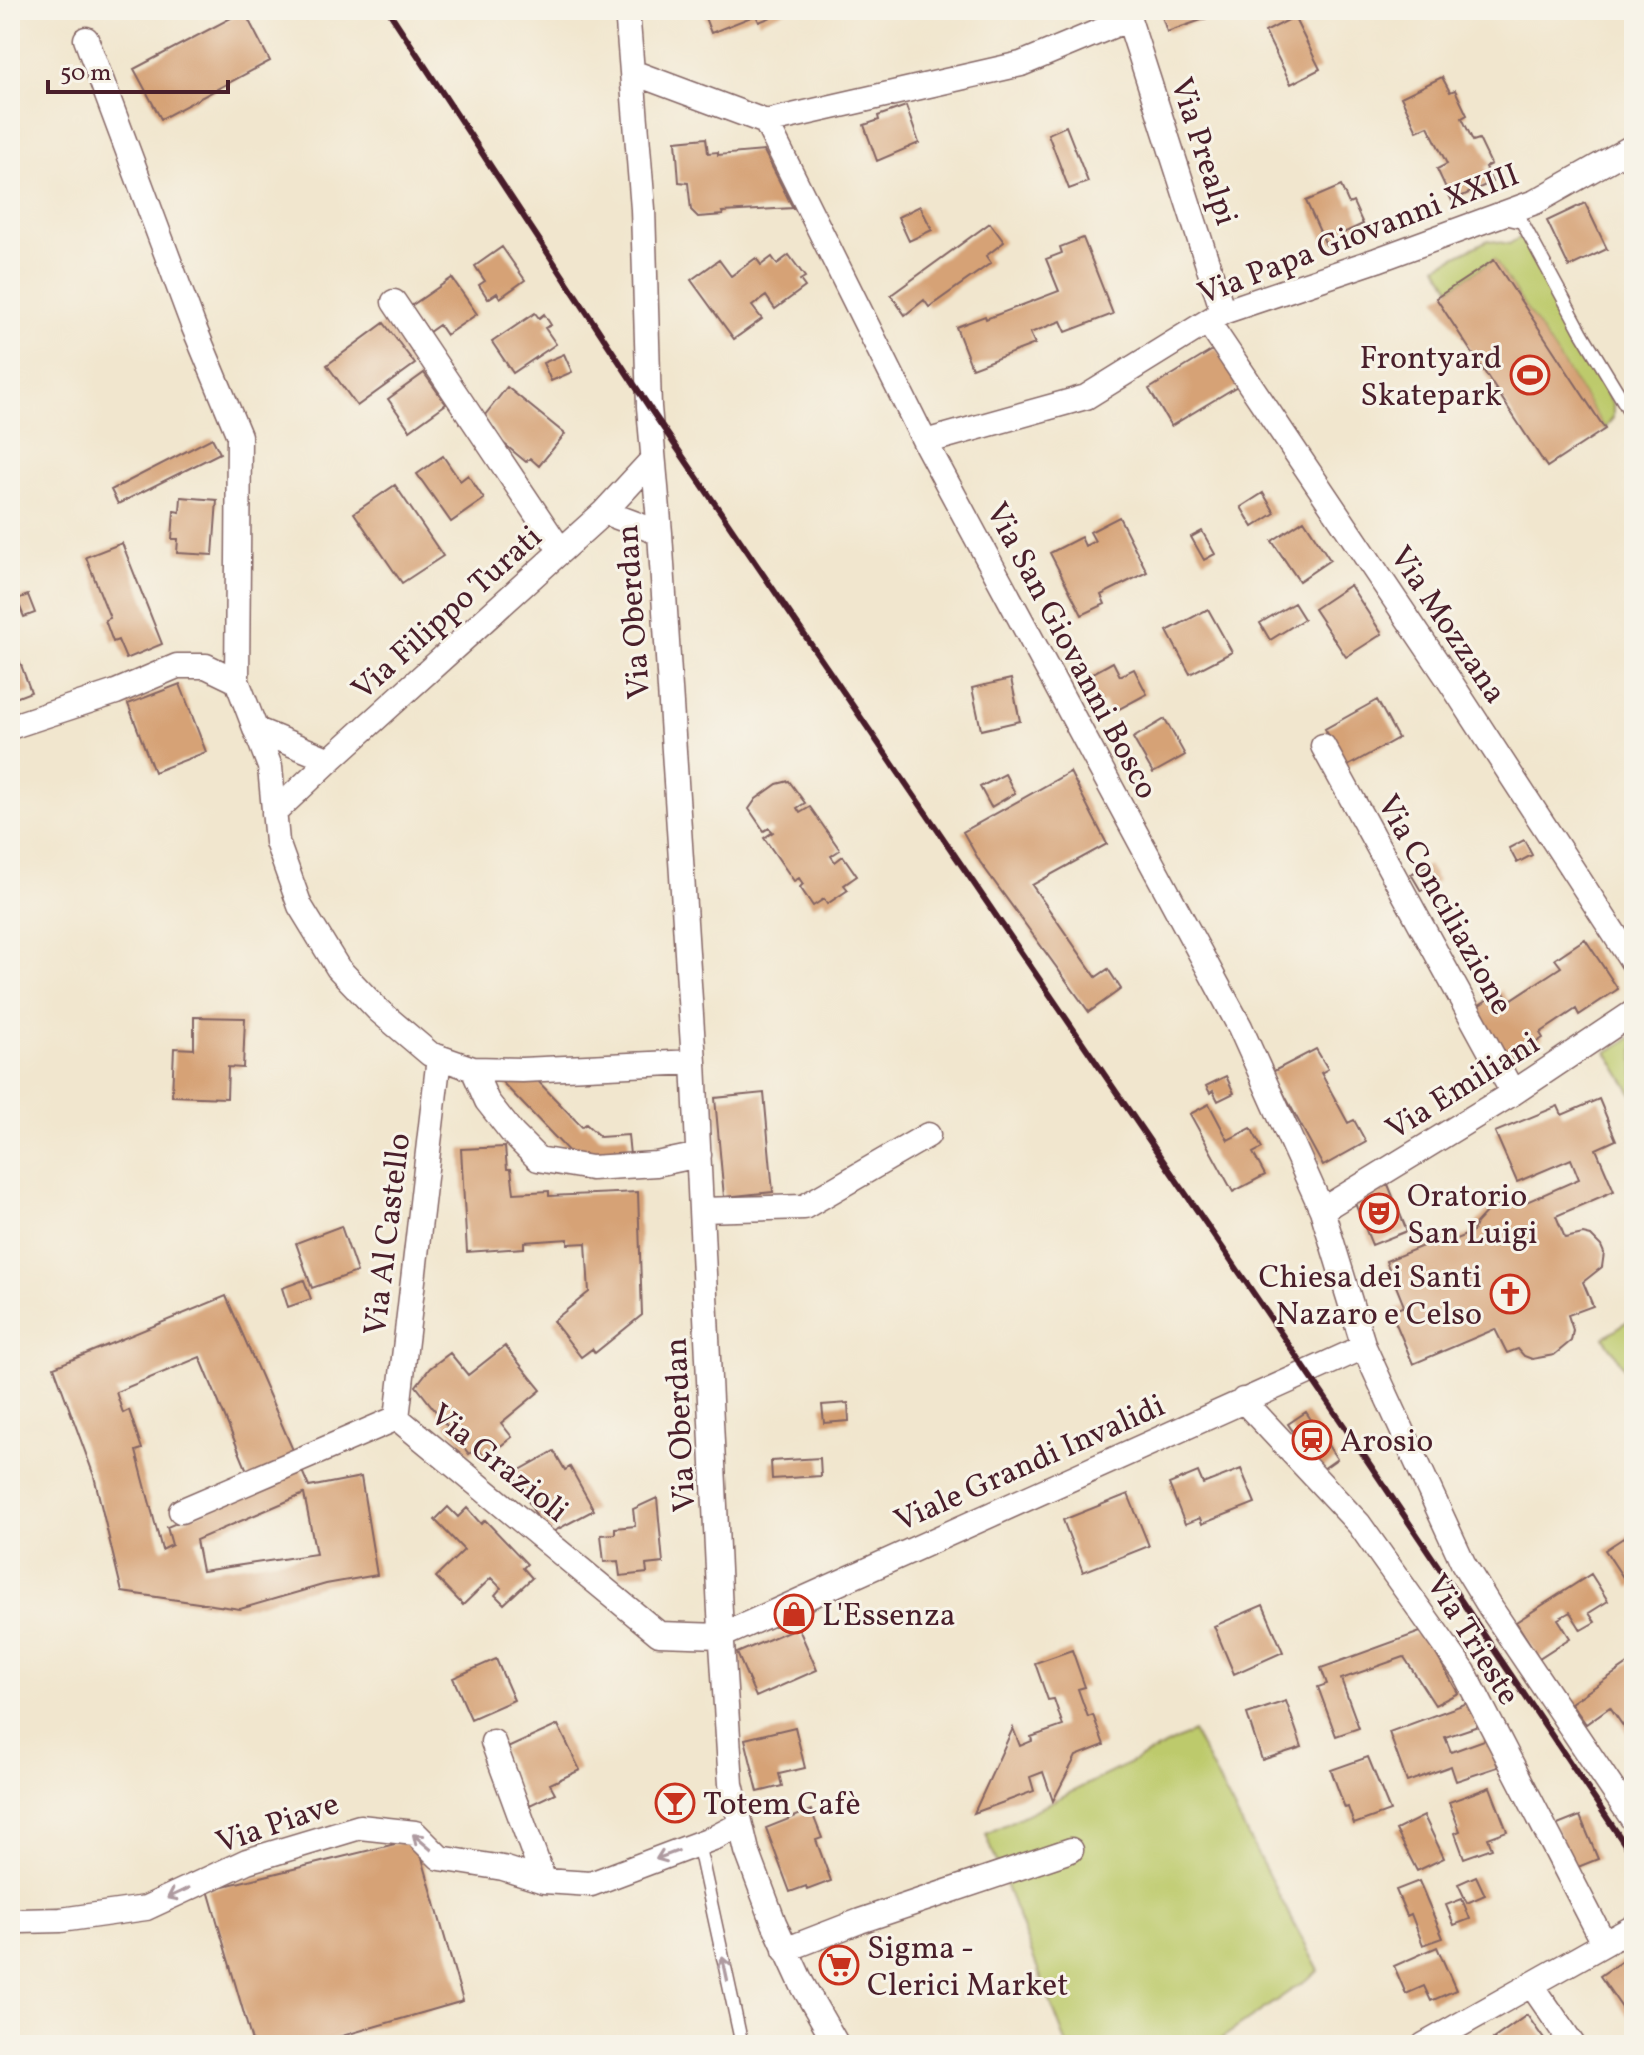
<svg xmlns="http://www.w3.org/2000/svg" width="1644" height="2055" font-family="Vollkorn,serif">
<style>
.green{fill:#bdca6c;stroke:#84744c;stroke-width:2}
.building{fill:#d6a276;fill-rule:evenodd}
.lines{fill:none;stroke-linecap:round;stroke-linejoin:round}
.service-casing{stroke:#846564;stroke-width:15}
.minor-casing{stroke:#846564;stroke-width:27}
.service{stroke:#fff;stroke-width:12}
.minor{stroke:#fff;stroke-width:24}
.rail{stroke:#4a1f2b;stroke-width:6}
.oneway{stroke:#ae9aa0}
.labels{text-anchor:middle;stroke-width:6;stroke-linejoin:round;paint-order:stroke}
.street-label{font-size:32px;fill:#4a1f2b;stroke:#f7f3e8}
.poi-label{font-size:32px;fill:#4a1f2b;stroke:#f7f3e8;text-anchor:start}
</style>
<rect width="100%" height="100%" fill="#f7f3e8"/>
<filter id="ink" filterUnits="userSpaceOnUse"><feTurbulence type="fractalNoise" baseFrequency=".0125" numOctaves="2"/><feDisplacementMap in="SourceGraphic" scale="16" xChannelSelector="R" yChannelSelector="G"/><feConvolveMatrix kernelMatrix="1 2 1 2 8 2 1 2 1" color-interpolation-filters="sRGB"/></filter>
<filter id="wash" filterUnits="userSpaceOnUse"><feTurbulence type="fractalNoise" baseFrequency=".006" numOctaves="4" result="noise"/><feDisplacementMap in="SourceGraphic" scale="32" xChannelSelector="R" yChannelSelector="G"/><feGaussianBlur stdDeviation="1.8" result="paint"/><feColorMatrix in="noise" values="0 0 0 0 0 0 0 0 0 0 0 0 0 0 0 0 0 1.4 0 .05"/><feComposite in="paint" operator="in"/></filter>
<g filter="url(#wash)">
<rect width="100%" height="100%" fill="#f1e6ce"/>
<!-- green -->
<path class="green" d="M1521,237L1568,328L1613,405V418L1605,429L1494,260L1451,288L1437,266L1488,240L1509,244Z
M1634,1036V1097L1607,1052Z
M1634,1317V1383L1604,1337Z
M1193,1732L1319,1971L1222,2038L1226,2045H1067L986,1834Z"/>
<g id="blocks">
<!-- building -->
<path class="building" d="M702,10H789L759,22L756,15L711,33Z
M1160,10H1205L1207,18L1167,32Z
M244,11L270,61L161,119L134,69Z
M1294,17L1320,69L1291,84L1265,32Z
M1442,77L1450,92L1455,90L1467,115L1462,118L1473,141L1479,139L1491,164L1485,167L1492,182L1452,201L1437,169L1447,164L1428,126L1417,131L1401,97Z
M906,106L919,143L877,161L864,125L879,120L878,116Z
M1066,126L1088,182L1069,189L1048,134Z
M706,138L708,153L718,152V155L764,151L793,208L722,212L723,215L698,217L691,210L688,183L679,182L676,141Z
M1341,186L1349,204L1353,202L1363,224L1343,233L1344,237L1326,245L1306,201Z
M1585,203L1607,249L1569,267L1547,221Z
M920,206L932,230L909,241L898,217Z
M990,223L1004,242L986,256L991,263L929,307L924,300L905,315L891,295Z
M1083,238L1113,314L1066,332L1061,321L1030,333L1035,344L972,368L956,327L985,316L986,319L1059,291L1046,259L1062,253L1060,247Z
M502,247L525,280L500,298L497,293L488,299L479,285L485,281L475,266Z
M789,255L805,277L800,280L805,287L775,309L766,296L752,306L762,319L734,339L691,280L719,260L731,276L756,258L761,265L772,257L777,264Z
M1494,260L1605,429L1547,467L1436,298Z
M452,278L477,314L446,335L439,325L429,332L411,306Z
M535,313L539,318L544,314L551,325L545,328L556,344L513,373L492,342Z
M384,323L415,364L357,406L327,365Z
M1216,348L1239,385L1171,426L1149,389Z
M564,354L572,372L551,381L543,363Z
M424,373L446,404L410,430L388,399Z
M507,387L565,434L539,466L530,458L526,462L502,442L485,415Z
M212,438L220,453L118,504L111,490Z
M443,456L460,481L468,475L484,499L451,522L417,474Z
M395,485L443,556L402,583L354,513Z
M1263,493L1275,513L1253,527L1241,507Z
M181,497L217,500L213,555L177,553L178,539H172L174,511L180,512Z
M1119,517L1147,572L1101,595L1105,604L1082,615L1050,553L1081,537L1085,546L1095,541L1090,532Z
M1304,520L1330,560L1299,581L1272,541Z
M1202,531L1215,554L1204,560L1191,537Z
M122,543L162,644L126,659L118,640L113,642L105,620L110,618L86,557Z
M1350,585L1382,634L1346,657L1314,609Z
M28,595L35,613L24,617L17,599Z
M1294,603L1304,619L1270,640L1260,623Z
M1208,609L1232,652L1190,674L1167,631Z
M17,654L31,692L10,700V656Z
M1113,662L1120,676L1134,669L1147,694L1110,714L1104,702L1098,705L1084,678Z
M1011,679L1020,721L981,730L972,688Z
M180,684L206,752L154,772L128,704Z
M1377,700L1398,738L1346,767L1325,729Z
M1165,719L1185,755L1153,773L1133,738Z
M1070,772L1107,844L1032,885L1096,977L1108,969L1121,989L1089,1012L980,862L963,832Z
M1005,774L1015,793L991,807L980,787Z
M789,781L805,803L797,808L800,813L810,807L840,850L831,856L835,862L843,856L857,876L844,885L848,890L827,904L824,899L813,906L800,887L803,884L799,878L794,881L764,838L773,832L769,828L764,831L749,809L756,799L777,784Z
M1524,840L1532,855L1517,863L1509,848Z
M1428,865L1438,881L1421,891L1411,874Z
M1585,939L1618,989L1579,1015L1576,1009L1540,1033L1543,1038L1509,1060L1475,1008L1502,990L1509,1001L1561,967L1555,959Z
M194,1017L245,1018L243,1068L228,1067L227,1098L172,1096L174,1048L194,1049Z
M1316,1049L1328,1069L1321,1073L1348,1123L1354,1120L1366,1142L1323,1166L1272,1072Z
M532,1075L582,1127L586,1124L600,1137L628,1135L630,1155L575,1158L502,1082L504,1077Z
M1226,1076L1234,1093L1218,1101L1213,1091L1210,1093L1206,1086Z
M764,1093L773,1192L724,1197L715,1098Z
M1599,1099L1616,1140L1596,1149L1614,1191L1556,1216L1565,1238L1583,1234L1591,1236L1601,1246L1604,1253L1602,1267L1583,1282L1593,1306L1568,1315L1573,1330L1571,1341L1554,1355L1532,1359L1524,1356L1518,1349L1507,1353L1495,1329L1413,1364L1391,1312L1404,1306L1386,1261L1447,1236L1449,1242L1473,1232L1476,1223L1489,1209L1507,1205L1515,1207L1579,1179L1571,1159L1517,1182L1495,1132L1558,1106L1562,1115Z
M1209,1104L1228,1140L1251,1128L1262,1148L1253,1153L1265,1175L1233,1192L1190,1114Z
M505,1147L507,1169H511L514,1193L549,1191V1196L638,1192L642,1315L595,1353L592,1349L581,1357L553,1321L589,1292L586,1243L568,1244V1239L524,1242V1248L467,1252L461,1149Z
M1387,1182L1407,1231L1372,1245L1352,1196Z
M341,1226L357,1272L312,1288L296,1243Z
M304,1280L311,1299L288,1307L282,1288Z
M226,1296L309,1487L361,1477L377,1575L326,1584L240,1609L122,1592L94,1476L54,1367ZM200,1357L255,1490L167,1527L172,1545L162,1550L136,1451L142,1449L129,1410L123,1413L116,1392ZM304,1494L316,1554L202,1571L196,1540Z
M505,1346L541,1390L501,1423L512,1437L485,1458L477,1448L469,1454L416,1386L430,1368L450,1353L468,1375Z
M848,1403L849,1421L824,1423L822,1405Z
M1306,1412L1337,1459L1320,1471L1288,1424Z
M554,1451L565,1470L570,1467L594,1510L547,1535L513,1474Z
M820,1458L821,1476L772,1479L771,1461Z
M1241,1469L1255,1503L1202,1524L1200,1518L1185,1524L1169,1484L1198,1472L1203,1484Z
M1128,1494L1149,1546L1083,1572L1063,1520Z
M657,1498L663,1563L646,1565L647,1573L620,1576L618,1561L604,1562L601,1535L615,1534V1528L635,1526L633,1509Z
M448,1507L458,1517L467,1508L481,1524L485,1520L527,1564L523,1568L532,1578L504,1604L495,1595L501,1588L491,1578L463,1605L436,1577L464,1550L435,1520Z
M1634,1531V1586L1630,1588L1605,1550Z
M1591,1574L1608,1601L1589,1613L1595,1622L1581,1630L1570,1612L1558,1619L1570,1638L1539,1658L1516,1622Z
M1263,1605L1283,1652L1234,1674L1214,1626Z
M798,1627L817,1670L756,1697L737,1653Z
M1423,1631L1458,1693L1435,1705L1404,1657L1341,1679L1359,1728L1336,1736L1318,1687L1327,1684L1321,1668Z
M1072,1650L1085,1687L1078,1689L1088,1717L1093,1715L1104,1745L1076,1756L1053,1801L1043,1772L1030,1777L1034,1791L974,1813L1013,1728L1020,1746L1032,1741L1031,1737L1063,1726L1054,1699L1048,1700L1035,1663Z
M496,1659L514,1700L471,1719L453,1678Z
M1634,1660V1742L1610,1707L1586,1724L1571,1703Z
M1286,1701L1302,1747L1262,1760L1247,1714Z
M1470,1702L1478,1726L1445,1737L1451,1752L1487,1739L1498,1767L1456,1781L1451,1766L1407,1782L1389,1732Z
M558,1725L580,1770L550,1784L555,1793L530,1805L503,1750Z
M795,1727L805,1768L779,1774L782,1786L758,1792L745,1739Z
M1368,1757L1390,1811L1354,1824L1348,1807L1345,1808L1331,1770Z
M1490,1787L1507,1831L1488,1838L1492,1848L1464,1858L1455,1833L1460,1831L1449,1802Z
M811,1810L822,1838L816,1840L831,1881L807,1890L806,1886L790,1892L766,1828Z
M1424,1816L1444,1858L1417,1871L1396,1830Z
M1580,1816L1598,1859L1573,1869L1555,1826Z
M407,1841L420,1851L463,2001L311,2045H253L208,1890Z
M1476,1876L1485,1895L1467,1903L1458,1884Z
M1419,1881L1443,1938L1423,1945L1411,1914L1407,1916L1396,1890Z
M1462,1899L1470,1919L1454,1925L1446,1905Z
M1437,1947L1456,1990L1431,2001L1424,1986L1406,1994L1394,1966Z
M1634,1953V2025L1600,1976Z
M1527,2015L1548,2045H1498L1493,2039Z"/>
</g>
</g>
<g filter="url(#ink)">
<use href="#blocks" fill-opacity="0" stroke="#846564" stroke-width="2"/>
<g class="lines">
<defs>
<path id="service" d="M1505,218L1522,222L1582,333L1634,419
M698,1843L742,2045"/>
<path id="minor" d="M627,10L643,209L649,407L660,533L694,1062L720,1612L731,1784L747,1851L774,1923L802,1984L837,2045
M1126,10L1223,312
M86,39L193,325L239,436L237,681
M632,72L766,122L1021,64L1129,19
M766,122L925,442L1240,1027L1322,1210L1364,1347L1463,1563L1490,1607L1634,1821
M394,302L561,551
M1208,322L1453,686L1634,964
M925,442L1086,397L1223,312L1377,260L1535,202L1634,146
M653,459L604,512L660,533
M10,727L116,692L177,666H206L237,681L270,767L277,842L300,906L338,968L378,1010L430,1054L473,1069L522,1070L694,1062
M255,729L330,760L274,813
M1323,746L1513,1093
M330,760L604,512
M473,1069L487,1101L513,1134L538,1159L591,1168L656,1164L699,1155
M701,1210L804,1207L928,1135
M1322,1210L1513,1093L1634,1012
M1243,1400L1359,1524L1464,1672L1604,1943
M397,1418L439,1057
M181,1511L397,1418L659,1634L721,1636L1364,1347
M493,1742L544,1881
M10,1919L20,1921L61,1920L146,1908L247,1861L360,1827L415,1833L440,1858L503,1868L544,1881L591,1884L716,1837L739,1825
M785,1950L860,1921L1071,1850
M1531,1984L1573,2045
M1424,2045L1634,1927"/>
</defs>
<!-- service casing -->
<use href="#service" class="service-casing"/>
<!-- minor casing -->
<use href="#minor" class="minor-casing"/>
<!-- service -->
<use href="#service" class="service"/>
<!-- minor -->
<use href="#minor" class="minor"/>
<!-- rail -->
<path class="rail" d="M388,10L649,407L1340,1420L1634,1858"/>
</g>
<!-- one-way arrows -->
<defs><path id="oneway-shaft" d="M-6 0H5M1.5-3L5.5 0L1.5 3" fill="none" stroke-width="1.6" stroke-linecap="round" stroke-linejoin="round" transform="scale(2)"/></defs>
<g class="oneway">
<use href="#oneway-shaft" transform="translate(422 1842) rotate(-140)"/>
<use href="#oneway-shaft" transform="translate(667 1855) rotate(159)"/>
<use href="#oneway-shaft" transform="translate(178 1893) rotate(155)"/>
<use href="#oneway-shaft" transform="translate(725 1969) rotate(-102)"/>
</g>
</g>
<!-- icons -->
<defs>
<symbol id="stadium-ring" viewBox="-11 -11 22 22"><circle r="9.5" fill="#f7f3e8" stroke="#c8321e" stroke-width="1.5"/><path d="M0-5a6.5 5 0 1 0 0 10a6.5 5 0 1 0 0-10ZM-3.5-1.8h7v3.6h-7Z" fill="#c8321e"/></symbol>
<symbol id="theatre-ring" viewBox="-11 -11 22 22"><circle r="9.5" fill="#f7f3e8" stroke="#c8321e" stroke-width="1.5"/><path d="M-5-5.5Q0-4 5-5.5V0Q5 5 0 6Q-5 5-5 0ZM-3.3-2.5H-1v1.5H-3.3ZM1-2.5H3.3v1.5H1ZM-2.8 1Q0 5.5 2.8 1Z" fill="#c8321e"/></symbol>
<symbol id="church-ring" viewBox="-11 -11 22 22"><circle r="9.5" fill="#f7f3e8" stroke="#c8321e" stroke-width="1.5"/><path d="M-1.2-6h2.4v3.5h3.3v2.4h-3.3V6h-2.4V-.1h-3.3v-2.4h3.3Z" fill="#c8321e"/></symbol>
<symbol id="station-ring" viewBox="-11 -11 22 22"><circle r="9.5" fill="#f7f3e8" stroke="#c8321e" stroke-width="1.5"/><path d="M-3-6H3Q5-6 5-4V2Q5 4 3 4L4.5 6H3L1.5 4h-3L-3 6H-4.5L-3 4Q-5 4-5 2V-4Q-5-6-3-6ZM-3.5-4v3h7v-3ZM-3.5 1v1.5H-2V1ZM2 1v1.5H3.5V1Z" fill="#c8321e"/></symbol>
<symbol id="shop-ring" viewBox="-11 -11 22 22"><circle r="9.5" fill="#f7f3e8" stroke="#c8321e" stroke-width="1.5"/><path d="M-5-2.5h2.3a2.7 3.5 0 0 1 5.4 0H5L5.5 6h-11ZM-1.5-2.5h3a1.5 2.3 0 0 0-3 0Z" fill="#c8321e"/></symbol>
<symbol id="bar-ring" viewBox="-11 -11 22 22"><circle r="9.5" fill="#f7f3e8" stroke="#c8321e" stroke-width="1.5"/><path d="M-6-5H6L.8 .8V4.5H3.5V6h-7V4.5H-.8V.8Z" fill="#c8321e"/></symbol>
<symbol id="supermarket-ring" viewBox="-11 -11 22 22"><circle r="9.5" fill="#f7f3e8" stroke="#c8321e" stroke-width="1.5"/><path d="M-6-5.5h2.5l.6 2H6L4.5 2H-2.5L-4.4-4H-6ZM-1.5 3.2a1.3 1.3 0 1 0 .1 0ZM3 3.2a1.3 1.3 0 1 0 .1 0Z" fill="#c8321e"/></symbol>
</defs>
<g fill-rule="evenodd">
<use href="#stadium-ring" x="1508" y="353" width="44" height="44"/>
<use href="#theatre-ring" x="1357" y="1191" width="44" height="44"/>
<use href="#church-ring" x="1488" y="1272" width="44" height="44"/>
<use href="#station-ring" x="1290" y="1418" width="44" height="44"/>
<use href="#shop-ring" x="772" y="1592" width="44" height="44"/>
<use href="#bar-ring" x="653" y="1781" width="44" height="44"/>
<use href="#supermarket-ring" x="817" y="1943" width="44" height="44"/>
</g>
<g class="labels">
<!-- street labels -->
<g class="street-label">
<text transform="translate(1205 151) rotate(72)" y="11">Via Prealpi</text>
<text transform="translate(1358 233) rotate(-21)" y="11">Via Papa Giovanni XXIII</text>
<text transform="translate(446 612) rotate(-42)" y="11">Via Filippo Turati</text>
<text transform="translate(632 612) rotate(-94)" y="11">Via Oberdan</text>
<text transform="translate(1449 624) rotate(56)" y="11">Via Mozzana</text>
<text transform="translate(1073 650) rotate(62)" y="11">Via San Giovanni Bosco</text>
<text transform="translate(1446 904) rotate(61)" y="11">Via Conciliazione</text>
<text transform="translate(1462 1085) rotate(-32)" y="11">Via Emiliani</text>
<text transform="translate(386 1234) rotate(-83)" y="11">Via Al Castello</text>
<text transform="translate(679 1425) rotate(-93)" y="11">Via Oberdan</text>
<text transform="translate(500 1462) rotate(39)" y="11">Via Grazioli</text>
<text transform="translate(1029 1462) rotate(-24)" y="11">Viale Grandi Invalidi</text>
<text transform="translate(1474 1639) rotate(58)" y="11">Via Trieste</text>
<text transform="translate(277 1822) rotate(-19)" y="11">Via Piave</text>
</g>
<!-- poi labels -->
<g class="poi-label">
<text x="1502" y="368" text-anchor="end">Frontyard<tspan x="1502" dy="37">Skatepark</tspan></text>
<text x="1407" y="1206">Oratorio<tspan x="1407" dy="37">San Luigi</tspan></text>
<text x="1482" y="1287" text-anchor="end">Chiesa dei Santi<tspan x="1482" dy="37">Nazaro e Celso</tspan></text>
<text x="1340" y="1451">Arosio</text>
<text x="822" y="1625">L'Essenza</text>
<text x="703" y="1814">Totem Cafè</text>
<text x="867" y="1958">Sigma -<tspan x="867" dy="37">Clerici Market</tspan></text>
</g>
</g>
<!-- margin -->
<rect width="1644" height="2055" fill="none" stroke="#f7f3e8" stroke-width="40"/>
<!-- scale -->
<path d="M48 80v12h180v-12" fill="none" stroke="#4a1f2b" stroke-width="4"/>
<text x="60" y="80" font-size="24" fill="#4a1f2b" stroke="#f7f3e8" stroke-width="6" paint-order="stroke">50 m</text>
</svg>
